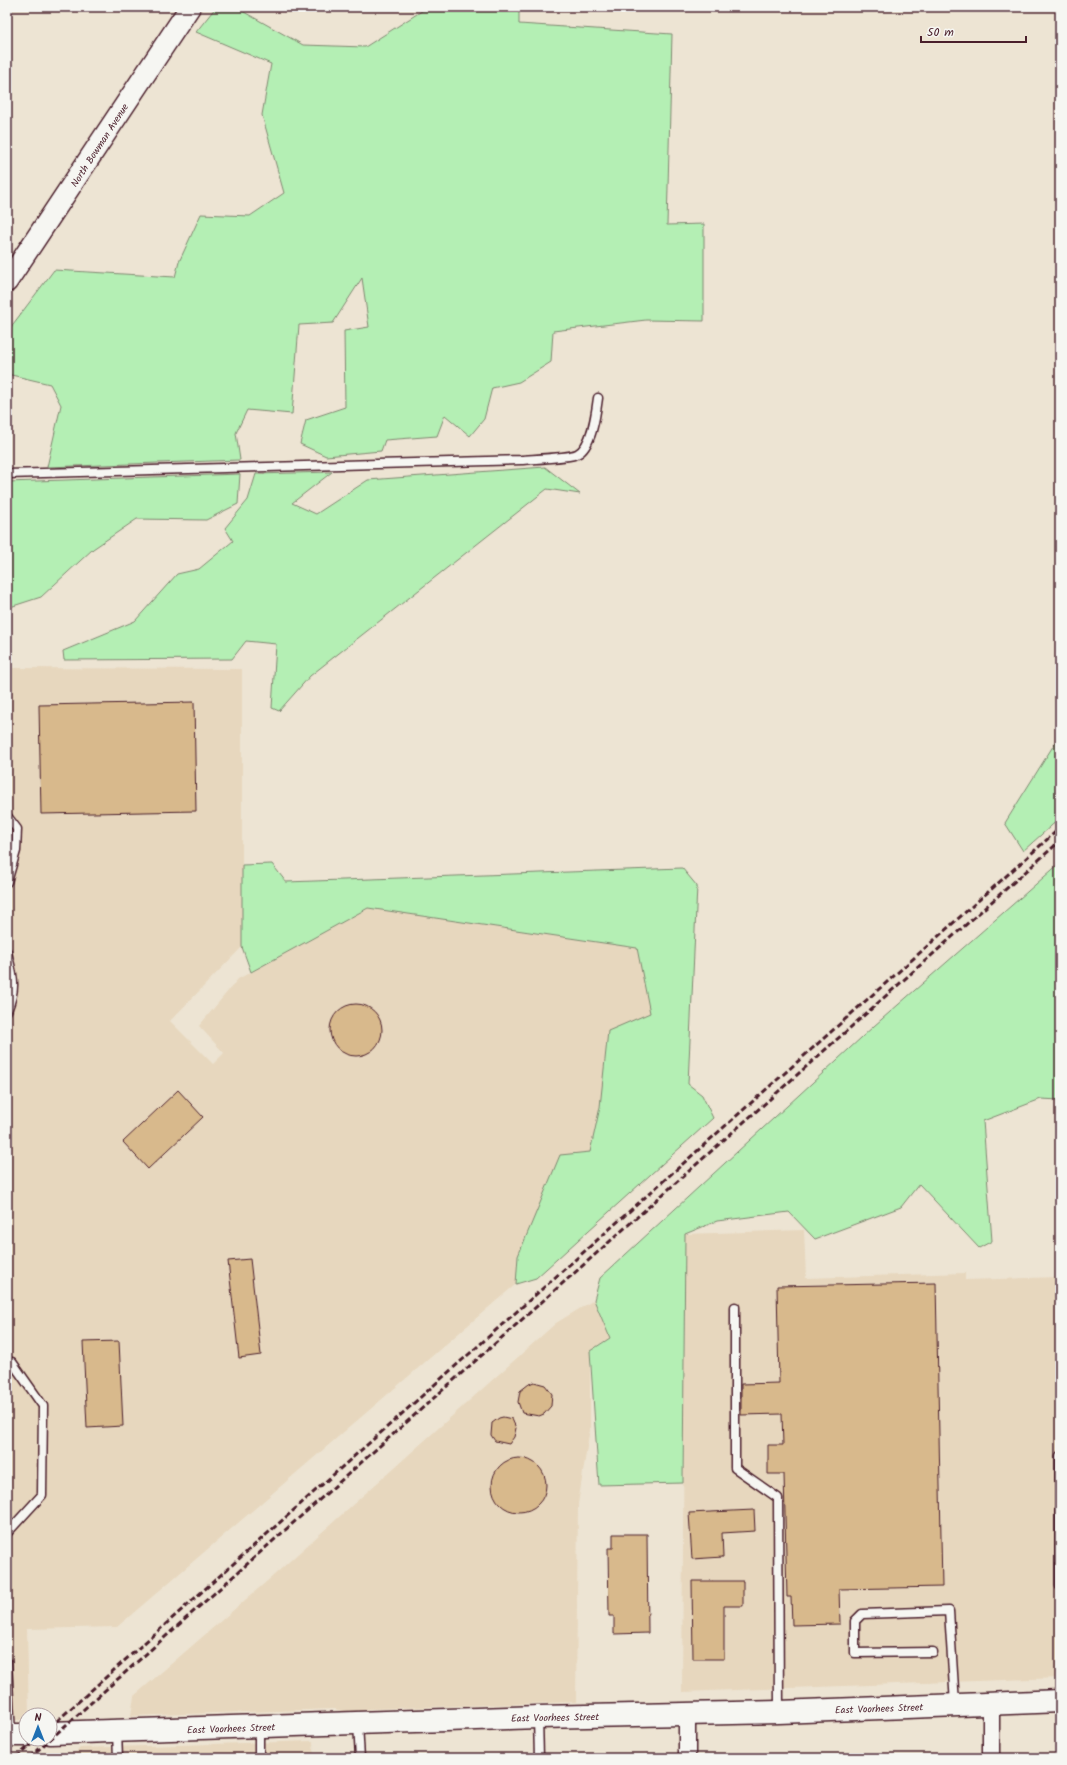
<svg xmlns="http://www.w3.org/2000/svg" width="1067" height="1765" font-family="Kalam,sans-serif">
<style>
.built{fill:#e7d7be}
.green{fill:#b4efb4;stroke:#7f8770}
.building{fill:#d8b98c;stroke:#4a1f2b}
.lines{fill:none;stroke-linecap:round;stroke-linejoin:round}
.service-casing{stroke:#4a1f2b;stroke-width:11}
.minor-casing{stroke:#4a1f2b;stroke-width:19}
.tertiary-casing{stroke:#4a1f2b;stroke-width:23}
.secondary-casing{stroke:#4a1f2b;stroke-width:25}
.service{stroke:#f6f6f2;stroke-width:8}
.minor{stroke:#f6f6f2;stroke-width:16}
.tertiary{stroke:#f6f6f2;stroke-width:20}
.secondary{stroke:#f6f6f2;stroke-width:22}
.rail{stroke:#4a1f2b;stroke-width:3;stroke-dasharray:6 3;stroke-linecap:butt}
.labels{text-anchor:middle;stroke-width:3;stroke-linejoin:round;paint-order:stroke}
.street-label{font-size:10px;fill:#4a1f2b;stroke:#f6f6f2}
</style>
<rect width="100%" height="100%" fill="#ede4d3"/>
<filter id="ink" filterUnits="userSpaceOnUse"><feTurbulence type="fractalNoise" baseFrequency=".025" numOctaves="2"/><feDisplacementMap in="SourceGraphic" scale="8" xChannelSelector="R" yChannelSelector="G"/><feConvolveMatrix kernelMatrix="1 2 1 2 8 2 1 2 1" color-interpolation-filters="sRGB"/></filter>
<g filter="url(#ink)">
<!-- built -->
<path class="built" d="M7,668L242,669V947L170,1021L213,1064L224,1053L199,1026L238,979L368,908L637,948L651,1013L600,1107L590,1152L518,1256L516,1284L117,1627L27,1629L29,1715H26V1720H7Z
M804,1230L806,1278L965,1273V1280L1060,1277V1678L682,1692L685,1234Z
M594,1300L610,1338L590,1351V1428L578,1504L576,1702L369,1709L352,1714L335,1709L131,1716L134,1696L273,1576L556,1323Z
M313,1741L314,1758H70L80,1748Z"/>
<!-- green -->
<path class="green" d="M216,7H235L303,45L365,47L428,7H519V24L672,34L667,225L704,224V321L646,320L553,331L551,362L519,382L492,388L484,419L470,436L445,415L437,436L385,440L381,451L326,456L300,444L306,420L345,407L344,331L369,327L362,278L333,323L299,325L292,414L247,410L236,433L240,460L47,467L61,405L50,384L7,374V332L54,270L175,277L179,262L201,214L250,216L284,193L262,115L271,64L196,32Z
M545,467L580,494L547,489L310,676L279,711L272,708L276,644L246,641L232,659L64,660L63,651L135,621L177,574L199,569L233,541L225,528L248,500L256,474L332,472L292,503L316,514L368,480Z
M240,474L238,504L206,520L137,519L93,549L41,597L7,608V482Z
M1060,735V818L1023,851L1005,823Z
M1060,863V1100L1041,1099L983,1121L992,1241L979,1248L919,1184L901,1207L815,1239L789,1212L717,1221L685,1234L683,1483L599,1485L590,1351L610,1338L594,1300L600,1278L874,1026Z
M272,864L286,882L682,868L697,886L688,1084L702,1095L713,1118L536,1278L516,1284L518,1256L560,1155L590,1152L600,1107L608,1031L650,1013L637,948L368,908L251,972L242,947V865Z"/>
<!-- building -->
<path class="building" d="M194,702L196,811L41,814L39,705Z
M330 1030a26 26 0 1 1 52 0a26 26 0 1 1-52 0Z
M178,1090L203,1117L148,1169L123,1142Z
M250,1259L261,1355L239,1358L228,1261Z
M936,1283L942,1587L839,1589L840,1624L792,1625L791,1597H787L784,1474H768V1445H783L782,1414L741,1415V1384L779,1383L777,1286Z
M119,1341L123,1426L87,1428L83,1342Z
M534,1382L545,1385L552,1394L551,1406L544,1414L539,1416L522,1413L518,1402L520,1391L529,1384Z
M503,1417L512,1419L516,1428L514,1437L509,1444L495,1441L491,1435L492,1423L499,1418Z
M492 1485a27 27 0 1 1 54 0a27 27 0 1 1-54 0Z
M754,1510L755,1531L722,1533L723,1557L692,1559L689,1513Z
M613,1534H647L648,1633L614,1634V1616H609L608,1548H613Z
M692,1581H743V1606H724V1659H693Z"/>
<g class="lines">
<defs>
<path id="service" d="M7,474L521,460C532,459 569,458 577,454C592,447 596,413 598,398
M7,816L17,829L16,851L7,882
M7,952C13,977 17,986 7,1011
M735,1307V1468L778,1498L779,1711
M7,1362H12L43,1406L42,1495L7,1533
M1060,1456V1586
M933,1652L855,1653V1621L862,1614L949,1611L955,1704
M7,1662L11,1735
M538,1717L539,1758
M358,1724L360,1758
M259,1727V1758
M117,1732L118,1758"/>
<path id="minor" d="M687,1714V1758
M991,1758V1703"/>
<path id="tertiary" d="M7,282L190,7"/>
<path id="secondary" d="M50,1733L538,1717L779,1712L1060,1701
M7,1735H26"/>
</defs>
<!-- service casing -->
<use href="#service" class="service-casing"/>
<!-- minor casing -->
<use href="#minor" class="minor-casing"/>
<!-- tertiary casing -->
<use href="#tertiary" class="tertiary-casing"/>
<!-- secondary casing -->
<use href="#secondary" class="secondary-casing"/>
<!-- service -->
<use href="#service" class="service"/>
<!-- minor -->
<use href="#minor" class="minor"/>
<!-- tertiary -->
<use href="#tertiary" class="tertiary"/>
<!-- secondary -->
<use href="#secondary" class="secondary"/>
<!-- rail -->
<path class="rail" d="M50,1727L1060,828
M16,1758L37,1739
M29,1758L1060,841"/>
</g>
</g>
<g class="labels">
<!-- street labels -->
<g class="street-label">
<text transform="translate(99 145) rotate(-57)" y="4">North Bowman Avenue</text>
<text transform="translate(879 1708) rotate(-2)" y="4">East Voorhees Street</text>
<text transform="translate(555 1717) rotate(-1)" y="4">East Voorhees Street</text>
<text transform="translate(231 1728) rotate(-2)" y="4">East Voorhees Street</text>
</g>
</g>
<!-- margin -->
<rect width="1067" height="1765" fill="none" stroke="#f6f6f2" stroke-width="24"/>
<rect x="12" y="12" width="1043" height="1741" fill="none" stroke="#4a1f2b" stroke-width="1.5" filter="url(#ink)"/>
<!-- north arrow -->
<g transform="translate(38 1727)"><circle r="19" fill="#f6f6f2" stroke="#b1a0a2"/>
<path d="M0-3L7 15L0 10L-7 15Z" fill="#1f6fb2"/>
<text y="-6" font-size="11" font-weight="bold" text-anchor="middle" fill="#4a1f2b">N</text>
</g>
<!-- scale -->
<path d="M921 36v6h105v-6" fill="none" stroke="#4a1f2b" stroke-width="2"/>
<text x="927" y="36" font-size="12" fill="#4a1f2b" stroke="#f6f6f2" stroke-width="3" paint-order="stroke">50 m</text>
</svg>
